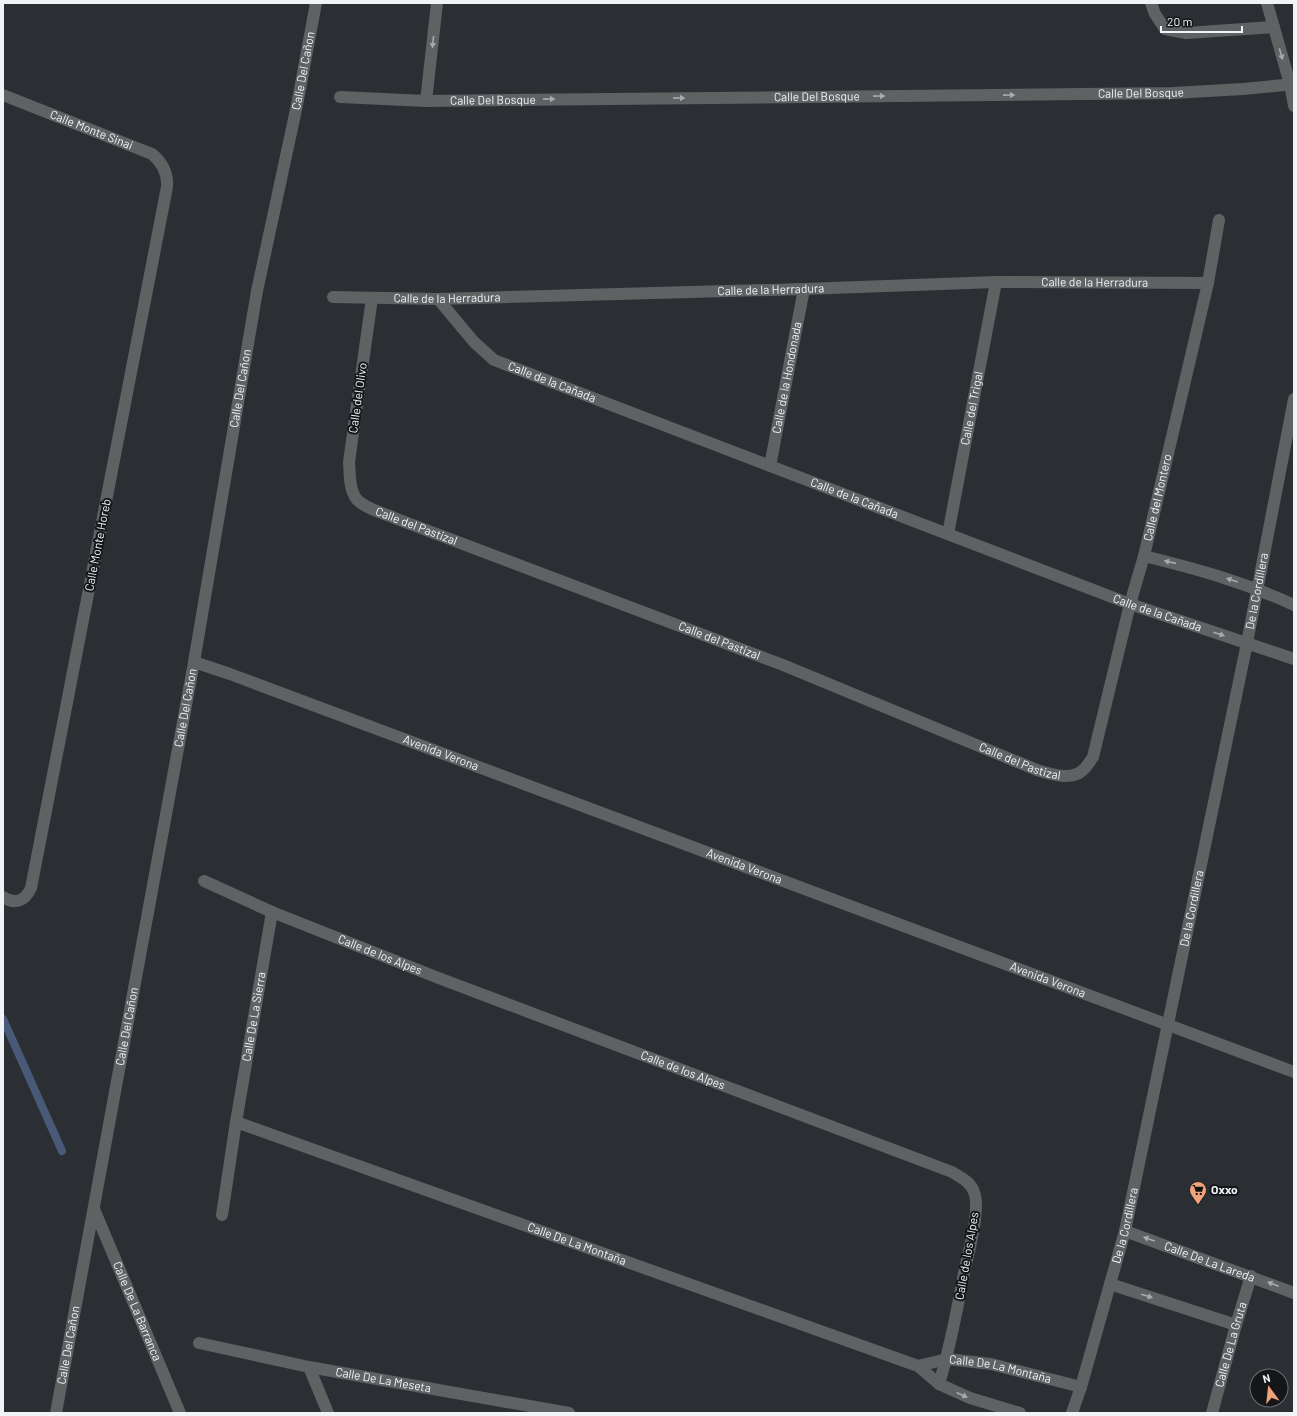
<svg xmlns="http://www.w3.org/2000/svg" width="1297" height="1416" font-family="Barlow,sans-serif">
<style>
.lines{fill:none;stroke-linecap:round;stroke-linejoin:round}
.stream{stroke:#485a78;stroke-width:8}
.street{stroke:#5f6163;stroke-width:12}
.oneway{fill:#a8aaac}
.labels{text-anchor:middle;stroke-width:4;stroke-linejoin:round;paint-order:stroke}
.street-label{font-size:12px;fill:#f1f3f6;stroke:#151618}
.poi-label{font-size:12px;font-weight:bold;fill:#f1f3f6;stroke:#151618;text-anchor:start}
</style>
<rect width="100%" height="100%" fill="#2b2e33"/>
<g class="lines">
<!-- stream -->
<path class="stream" d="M3,1019L62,1151"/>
<!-- street -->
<g class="street">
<path d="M1151,3L1155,14L1165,29L1186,33L1274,27"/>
<path d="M1267,3L1290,84L1294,106"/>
<path id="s1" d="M3,95L152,154C163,163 168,173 167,187L31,888C25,901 15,905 3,897"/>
<path id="s2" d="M340,97L426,101L1173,93L1243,89L1294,84"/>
<path d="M426,101L437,3"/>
<path id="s3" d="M333,297L438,299L804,289L996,282L1208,283"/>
<path id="s4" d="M372,298L349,462C350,474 349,487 355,497C362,508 386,514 397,519L783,665L1037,770C1050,774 1072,781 1083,770C1087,767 1090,761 1093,757L1130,604L1144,556L1208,283L1219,220"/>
<path id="s5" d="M438,299L474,342L494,360L1130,604L1294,659"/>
<path id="s6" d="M770,466L804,289"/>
<path id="s7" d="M948,534L996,282"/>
<path d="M1144,556C1197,569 1244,582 1294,605"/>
<path id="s8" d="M194,662L230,674L1294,1072"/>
<path id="s9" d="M204,881L272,912L436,977L952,1172C960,1177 971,1182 974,1192C981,1209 968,1254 964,1273C957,1311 950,1348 939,1384"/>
<path id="s10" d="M236,1122L918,1366L939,1384L970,1398L1020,1413"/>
<path id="s11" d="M94,1209L180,1413"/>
<path id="s12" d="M222,1215L236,1122L272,912"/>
<path id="s13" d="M1125,1231L1294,1293"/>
<path d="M1110,1284L1236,1325"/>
<path id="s14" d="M199,1343L309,1367L569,1413"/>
<path id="s15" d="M918,1366L947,1359L991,1364L1081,1387"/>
<path d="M309,1367L328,1413"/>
<path id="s16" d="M56,1413L194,662L257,291L297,105L316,3"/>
<path id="s17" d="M1072,1413L1081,1387L1125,1231L1247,643L1294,399"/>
<path id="s18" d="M1212,1413L1236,1325L1251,1276"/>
</g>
</g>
<!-- one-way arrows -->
<defs><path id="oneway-solid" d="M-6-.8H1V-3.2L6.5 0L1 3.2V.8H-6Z"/></defs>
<g class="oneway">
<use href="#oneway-solid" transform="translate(433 42) rotate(96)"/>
<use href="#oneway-solid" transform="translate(1281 54) rotate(74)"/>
<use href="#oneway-solid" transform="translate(1009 95) rotate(-1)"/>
<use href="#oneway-solid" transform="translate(879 96) rotate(-1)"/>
<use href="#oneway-solid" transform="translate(679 98) rotate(-1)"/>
<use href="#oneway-solid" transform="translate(549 99) rotate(-1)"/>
<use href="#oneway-solid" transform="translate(1170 562) rotate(-167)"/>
<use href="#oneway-solid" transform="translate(1232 580) rotate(-161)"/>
<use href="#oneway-solid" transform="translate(1219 634) rotate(18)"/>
<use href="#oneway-solid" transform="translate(1149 1239) rotate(-160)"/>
<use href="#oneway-solid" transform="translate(1273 1284) rotate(-159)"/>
<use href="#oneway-solid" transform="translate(1147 1296) rotate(18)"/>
<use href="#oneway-solid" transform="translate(962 1395) rotate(25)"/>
</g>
<!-- icons -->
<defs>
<symbol id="supermarket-pin" viewBox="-11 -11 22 30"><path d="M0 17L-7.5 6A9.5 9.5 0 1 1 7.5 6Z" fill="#f0a279" stroke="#151618"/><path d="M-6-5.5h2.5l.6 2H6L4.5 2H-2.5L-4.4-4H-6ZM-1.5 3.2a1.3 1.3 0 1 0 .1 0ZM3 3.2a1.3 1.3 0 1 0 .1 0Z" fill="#111"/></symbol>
</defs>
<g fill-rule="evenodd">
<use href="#supermarket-pin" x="1188" y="1180" width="20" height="27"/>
</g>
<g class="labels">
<!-- street labels -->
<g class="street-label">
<text dy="4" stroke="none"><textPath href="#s16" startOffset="1365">Calle Del Cañon</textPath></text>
<text dy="4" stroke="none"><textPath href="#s2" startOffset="801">Calle Del Bosque</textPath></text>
<text dy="4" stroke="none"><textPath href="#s2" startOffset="477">Calle Del Bosque</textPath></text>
<text dy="4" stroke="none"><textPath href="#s2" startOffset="153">Calle Del Bosque</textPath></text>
<text dy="4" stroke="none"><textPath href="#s1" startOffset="95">Calle Monte Sinai</textPath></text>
<text dy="4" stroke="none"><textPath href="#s3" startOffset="762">Calle de la Herradura</textPath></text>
<text dy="4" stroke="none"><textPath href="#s3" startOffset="438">Calle de la Herradura</textPath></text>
<text dy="4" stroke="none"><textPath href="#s3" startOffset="114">Calle de la Herradura</textPath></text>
<text dy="4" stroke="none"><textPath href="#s6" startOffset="90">Calle de la Hondonada</textPath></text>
<text dy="4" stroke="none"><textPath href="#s5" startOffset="145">Calle de la Cañada</textPath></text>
<text dy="4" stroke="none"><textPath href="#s16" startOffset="1041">Calle Del Cañon</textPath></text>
<text transform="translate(358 398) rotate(-82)" y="4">Calle del Olivo</text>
<text dy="4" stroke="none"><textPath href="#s7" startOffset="128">Calle del Trigal</textPath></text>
<text dy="4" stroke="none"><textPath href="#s4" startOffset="1269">Calle del Montero</textPath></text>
<text dy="4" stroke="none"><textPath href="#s5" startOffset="469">Calle de la Cañada</textPath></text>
<text dy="4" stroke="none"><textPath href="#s4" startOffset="270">Calle del Pastizal</textPath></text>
<text transform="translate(98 545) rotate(-79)" y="4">Calle Monte Horeb</text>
<text dy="4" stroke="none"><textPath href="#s17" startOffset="843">De la Cordillera</textPath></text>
<text dy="4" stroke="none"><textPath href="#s5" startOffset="793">Calle de la Cañada</textPath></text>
<text dy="4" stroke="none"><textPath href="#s4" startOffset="594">Calle del Pastizal</textPath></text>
<text dy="4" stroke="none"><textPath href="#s16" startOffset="717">Calle Del Cañon</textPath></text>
<text dy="4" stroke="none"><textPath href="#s8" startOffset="263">Avenida Verona</textPath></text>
<text dy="4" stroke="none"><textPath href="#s4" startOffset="918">Calle del Pastizal</textPath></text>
<text dy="4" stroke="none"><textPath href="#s8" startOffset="587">Avenida Verona</textPath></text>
<text dy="4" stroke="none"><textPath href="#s17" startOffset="519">De la Cordillera</textPath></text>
<text dy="4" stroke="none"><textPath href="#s9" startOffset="191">Calle de los Alpes</textPath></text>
<text dy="4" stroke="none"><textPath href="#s8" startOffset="911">Avenida Verona</textPath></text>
<text dy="4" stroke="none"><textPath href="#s12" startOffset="201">Calle De La Sierra</textPath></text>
<text dy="4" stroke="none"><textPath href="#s16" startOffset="393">Calle Del Cañon</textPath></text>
<text dy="4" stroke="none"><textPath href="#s9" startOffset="515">Calle de los Alpes</textPath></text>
<text dy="4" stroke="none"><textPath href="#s17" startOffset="195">De la Cordillera</textPath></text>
<text dy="4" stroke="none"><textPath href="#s10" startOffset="362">Calle De La Montaña</textPath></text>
<text transform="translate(967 1256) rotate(-80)" y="4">Calle de los Alpes</text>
<text dy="4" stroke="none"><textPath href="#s13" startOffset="90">Calle De La Lareda</textPath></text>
<text dy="4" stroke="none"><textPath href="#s11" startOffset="111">Calle De La Barranca</textPath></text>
<text dy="4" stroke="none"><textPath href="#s18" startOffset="71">Calle De La Gruta</textPath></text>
<text dy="4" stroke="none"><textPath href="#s16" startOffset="69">Calle Del Cañon</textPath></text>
<text dy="4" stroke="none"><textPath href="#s15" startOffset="84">Calle De La Montaña</textPath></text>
<text dy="4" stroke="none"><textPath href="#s14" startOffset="188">Calle De La Meseta</textPath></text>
</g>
<!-- poi labels -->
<g class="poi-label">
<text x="1211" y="1194">Oxxo</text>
</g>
</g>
<!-- border -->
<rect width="1297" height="1416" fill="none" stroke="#f1f3f6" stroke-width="8"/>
<!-- north arrow -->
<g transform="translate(1269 1388) rotate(345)"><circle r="19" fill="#151618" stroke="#6d6e71"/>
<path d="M0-3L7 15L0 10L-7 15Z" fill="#f0a279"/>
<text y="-6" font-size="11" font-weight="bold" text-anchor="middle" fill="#f1f3f6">N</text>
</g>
<!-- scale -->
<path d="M1161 26v6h81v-6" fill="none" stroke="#f1f3f6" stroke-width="2"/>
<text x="1167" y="26" font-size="12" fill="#f1f3f6" stroke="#151618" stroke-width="3" paint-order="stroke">20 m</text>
</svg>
